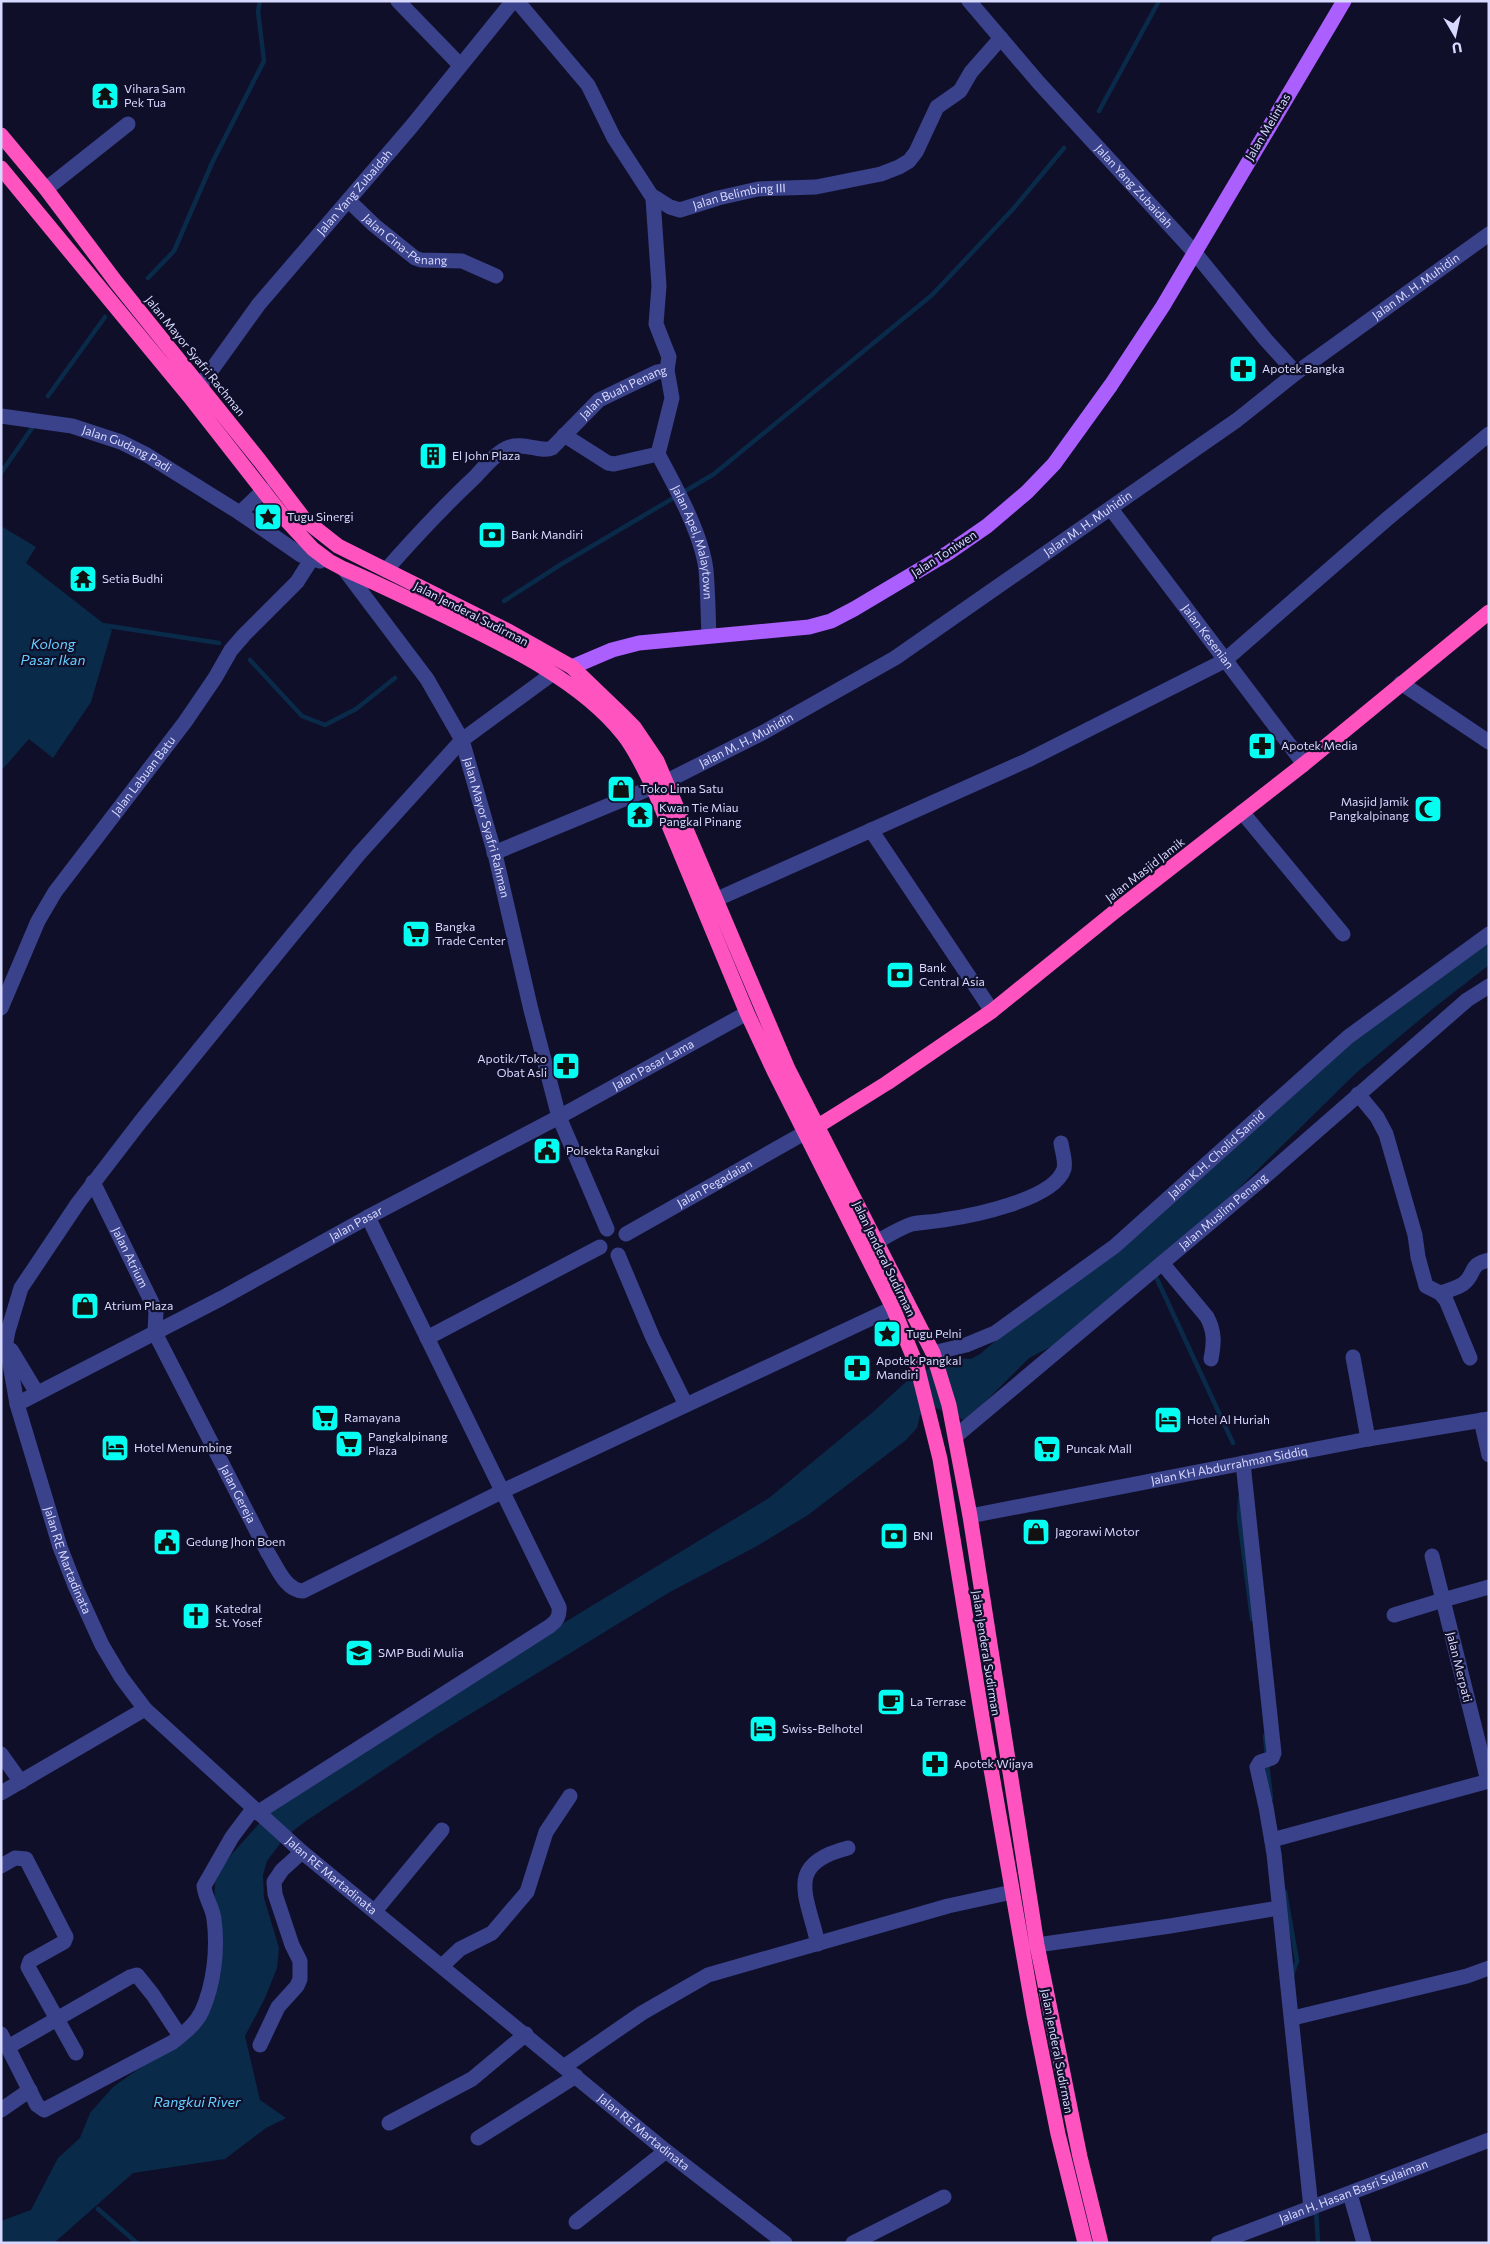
<svg xmlns="http://www.w3.org/2000/svg" width="1490" height="2244" font-family="Commissioner,sans-serif">
<style>
.green{fill:#12342e}
.water{fill:#092a49}
.lines{fill:none;stroke-linecap:round;stroke-linejoin:round}
.stream{stroke:#092a49;stroke-width:4.5}
.minor{stroke:#39428a;stroke-width:15}
.major{stroke:#ab5fff;stroke-width:15}
.highway{stroke:#ff53bf;stroke-width:15}
.labels{text-anchor:middle;stroke-width:4.5;stroke-linejoin:round;paint-order:stroke}
.poi-label{font-size:12px;fill:#d8d9ff;stroke:#100f2a;text-anchor:start}
.street-label{font-size:12px;fill:#d8d9ff;stroke:#100f2a}
.water-label{font-size:14px;font-style:italic;fill:#66cfff;stroke:#100f2a}
</style>
<rect width="100%" height="100%" fill="#100f2a"/>
<!-- green -->
<path class="green" d="M888,1324L895,1338L885,1342L878,1327Z"/>
<!-- water -->
<path class="water" d="M1,526L36,547L26,563L112,630L91,702L53,758L29,739L1,771Z
M1489,937V965L1435,1007L1356,1073L1234,1193L1056,1344L1029,1358L966,1421L934,1407L920,1415L917,1428L906,1440L808,1515L757,1546L670,1592L439,1733L306,1821L285,1837L267,1861L263,1875L264,1898L279,1948L277,1968L265,1998L245,2036L260,2100L286,2118L266,2128L225,2159L133,2173L54,2243H1V2221L31,2210L58,2158L80,2138L90,2113L113,2087L185,2036L210,2001L215,1882L220,1870L231,1855L272,1809L562,1624L769,1498L873,1412L907,1381L947,1358L971,1359L980,1354L1337,1053Z"/>
<g class="lines">
<!-- stream -->
<path class="stream" d="M1099,111L1159,1
M148,278L174,251L213,161L264,61L258,11L260,1
M48,396L105,317
M1,473L32,428
M504,601L560,565L714,474L932,295L1014,208L1064,148
M102,625L219,643
M250,660L302,716L325,725L356,709L395,678
M1157,1279L1233,1443
M1240,1498L1239,1517L1252,1619
M1265,1736L1267,1756
M1267,1764L1271,1798
M1285,1892L1297,1961L1292,1975
M98,2209L137,2243
M1316,2209L1318,2243"/>
<!-- minor -->
<g class="minor">
<path d="M398,1L460,65"/>
<path id="s1" d="M517,1L588,85L614,138L651,195L670,207L680,210L718,198L758,189L816,187L881,174L899,167L909,161L916,152L937,107L960,91L971,72L1001,38"/>
<path id="s2" d="M969,1L1039,83L1195,253L1266,340L1296,373"/>
<path d="M46,189L128,124"/>
<path id="s3" d="M349,201L374,225L415,258L421,260L462,261L496,276"/>
<path id="s4" d="M200,386L259,304L411,127L513,1"/>
<path id="s5" d="M1,416L72,426L121,442L147,455L240,513L301,555L320,561"/>
<path d="M564,435L608,463L614,464L658,454"/>
<path id="s6" d="M658,454C675,486 702,534 706,570C708,592 708,614 709,636"/>
<path d="M658,454L672,398L667,370"/>
<path id="s7" d="M1111,509L1304,764"/>
<path d="M240,513L264,490"/>
<path id="s8" d="M344,569L427,679L462,740L496,858L531,1010L559,1117L607,1229"/>
<path id="s9" d="M386,570C415,537 444,506 476,476C485,466 495,454 507,448C523,441 541,453 552,448L599,400L657,372L667,370L669,357L656,324L659,286L653,199"/>
<path id="s10" d="M552,674L462,740L359,854L293,934L141,1121L78,1203L21,1288L8,1331L6,1342L17,1404L60,1547L76,1588L102,1645L121,1677L145,1709L302,1852L666,2151L785,2243"/>
<path d="M1401,683L1489,742"/>
<path id="s11" d="M667,781L764,732L895,658L1237,420L1296,373L1489,234"/>
<path d="M1242,812L1343,934"/>
<path d="M871,830L992,1011"/>
<path d="M494,853L653,787"/>
<path d="M715,900L1028,760L1224,661L1387,519L1489,434"/>
<path id="s12" d="M1,1008L38,921L55,892L185,722L215,678L231,650L244,635L297,582L311,560"/>
<path d="M1358,1094L1377,1117L1386,1134L1415,1235L1418,1257L1426,1286L1440,1293L1446,1300L1470,1358"/>
<path id="s13" d="M93,1182L156,1311L155,1333"/>
<path id="s14" d="M626,1234L806,1132"/>
<path d="M878,1241C889,1235 900,1228 912,1224C922,1222 933,1222 943,1220C971,1216 1054,1200 1064,1169C1066,1161 1062,1151 1061,1143"/>
<path d="M618,1255L653,1338L686,1405"/>
<path d="M1162,1263L1207,1317C1215,1332 1214,1343 1211,1359"/>
<path d="M1440,1293C1447,1291 1457,1288 1463,1284C1476,1275 1468,1264 1489,1260"/>
<path id="s15" d="M155,1333L268,1553C277,1567 285,1590 303,1591L507,1489L893,1308"/>
<path d="M427,1338L600,1247"/>
<path d="M11,1350L37,1393"/>
<path id="s16" d="M933,1353L966,1345L995,1333L1115,1246L1348,1037L1489,934"/>
<path d="M1353,1357L1368,1439"/>
<path id="s17" d="M17,1404L222,1298L368,1217L559,1117L747,1013"/>
<path d="M1481,1420L1489,1455"/>
<path id="s18" d="M956,1436L1261,1180L1467,1000L1489,986"/>
<path d="M1243,1463L1274,1753L1272,1758L1260,1762L1257,1767L1266,1807L1274,1854L1311,2208"/>
<path id="s19" d="M970,1516L1368,1439L1489,1419"/>
<path d="M1394,1615L1443,1600L1432,1556"/>
<path d="M1,1754L21,1782"/>
<path d="M1488,1781L1443,1600L1489,1587"/>
<path d="M1,1793L145,1709"/>
<path d="M257,1813L550,1626C557,1621 560,1616 559,1607L368,1217"/>
<path d="M1272,1840L1489,1781"/>
<path d="M1,1866L15,1858L26,1859L66,1937L64,1942L30,1961L28,1967L76,2053"/>
<path d="M375,1911L442,1830"/>
<path d="M818,1944C807,1895 784,1864 848,1848"/>
<path d="M1037,1945L1170,1926L1279,1908"/>
<path d="M443,1965L460,1949L492,1933L527,1892L546,1832L570,1796"/>
<path d="M1293,2018L1467,1976L1489,1968"/>
<path d="M1,2034L37,2105L44,2110L173,2042C184,2033 196,2024 202,2011C214,1984 218,1949 214,1919C213,1908 205,1898 204,1886L232,1837L253,1809"/>
<path d="M260,2045L278,2007L297,1986L300,1979V1961L292,1945L275,1894L274,1882L282,1870L302,1852"/>
<path d="M8,2047L130,1977L137,1975L153,1995L180,2036"/>
<path d="M565,2066L642,2013L708,1975L948,1906L1012,1892"/>
<path d="M1,2110L30,2090"/>
<path d="M389,2123L472,2079L526,2034"/>
<path d="M478,2138L576,2076"/>
<path d="M1350,2194L1364,2243"/>
<path d="M576,2222L666,2151"/>
<path d="M853,2243L944,2197"/>
<path id="s20" d="M1218,2243L1489,2140"/>
</g>
<!-- major -->
<path class="major" d="M572,667L612,650L639,643L809,627L831,621L854,609L948,553L987,526L1027,492L1054,464L1111,385L1163,306L1344,1"/>
<!-- highway -->
<path class="highway" d="M1,135L46,189L116,282L260,461L305,520L338,546L510,632L572,667L623,716L634,727L657,761L788,1069L933,1353L949,1405L970,1516L1037,1945L1080,2157L1101,2243
M1,168L189,396L286,520L313,549L329,561L344,569C379,584 413,601 447,617C507,646 581,681 623,734C636,750 644,769 653,787L747,1013L775,1073L893,1308L917,1366L940,1459L984,1729L1034,2015L1058,2134L1085,2243
M818,1126L887,1083L992,1011L1113,913L1304,764L1489,612"/>
</g>
<!-- icons -->
<defs>
<symbol id="temple-square" viewBox="-11 -11 22 22"><rect x="-9" y="-9" width="18" height="18" rx="4" fill="#04fff2" stroke="#100f2a"/><path d="M0-6L5-2H3V0L6.5 2.5H4V6H1.5V3h-3V6H-4V2.5H-6.5L-3 0V-2H-5Z" fill="#111"/></symbol>
<symbol id="pharmacy-square" viewBox="-11 -11 22 22"><rect x="-9" y="-9" width="18" height="18" rx="4" fill="#04fff2" stroke="#100f2a"/><path d="M-2-6h4v4h4v4h-4v4h-4v-4h-4v-4h4Z" fill="#111"/></symbol>
<symbol id="building-square" viewBox="-11 -11 22 22"><rect x="-9" y="-9" width="18" height="18" rx="4" fill="#04fff2" stroke="#100f2a"/><path d="M-4-6H4V6H1V3H-1V6H-4ZM-2.5-4.3h1.7v1.8h-1.7ZM.8-4.3h1.7v1.8H.8ZM-2.5-1h1.7V.8h-1.7ZM.8-1h1.7V.8H.8Z" fill="#111"/></symbol>
<symbol id="sight-square" viewBox="-11 -11 22 22"><rect x="-9" y="-9" width="18" height="18" rx="4" fill="#04fff2" stroke="#100f2a"/><path d="M0-6L1.8-2.2L6-1.7L2.9 1.2L3.7 5.4L0 3.3L-3.7 5.4L-2.9 1.2L-6-1.7L-1.8-2.2Z" fill="#111"/></symbol>
<symbol id="bank-square" viewBox="-11 -11 22 22"><rect x="-9" y="-9" width="18" height="18" rx="4" fill="#04fff2" stroke="#100f2a"/><path d="M-6-4H6V4H-6ZM0-2.3a2.3 2.3 0 1 0 0 4.6a2.3 2.3 0 1 0 0-4.6Z" fill="#111"/></symbol>
<symbol id="shop-square" viewBox="-11 -11 22 22"><rect x="-9" y="-9" width="18" height="18" rx="4" fill="#04fff2" stroke="#100f2a"/><path d="M-5-2.5h2.3a2.7 3.5 0 0 1 5.4 0H5L5.5 6h-11ZM-1.5-2.5h3a1.5 2.3 0 0 0-3 0Z" fill="#111"/></symbol>
<symbol id="mosque-square" viewBox="-11 -11 22 22"><rect x="-9" y="-9" width="18" height="18" rx="4" fill="#04fff2" stroke="#100f2a"/><path d="M3.5-4.9A6 6 0 1 0 3.5 4.9A5 5 0 1 1 3.5-4.9Z" fill="#111"/></symbol>
<symbol id="supermarket-square" viewBox="-11 -11 22 22"><rect x="-9" y="-9" width="18" height="18" rx="4" fill="#04fff2" stroke="#100f2a"/><path d="M-6-5.5h2.5l.6 2H6L4.5 2H-2.5L-4.4-4H-6ZM-1.5 3.2a1.3 1.3 0 1 0 .1 0ZM3 3.2a1.3 1.3 0 1 0 .1 0Z" fill="#111"/></symbol>
<symbol id="civic-square" viewBox="-11 -11 22 22"><rect x="-9" y="-9" width="18" height="18" rx="4" fill="#04fff2" stroke="#100f2a"/><path d="M-.6-6.5H3V-4.5H.6V-3L4-1V1h2V6H-6V1h2V-1L-.6-3ZM-1.2 2.5V6h2.4V2.5Z" fill="#111"/></symbol>
<symbol id="hotel-square" viewBox="-11 -11 22 22"><rect x="-9" y="-9" width="18" height="18" rx="4" fill="#04fff2" stroke="#100f2a"/><path d="M-6-4.5h1.5V1H6V5H4.5V3h-9V5H-6ZM-4 0a1.8 1.8 0 1 1 3.6 0ZM.5 0V-2.5h3Q6-2.5 6 0Z" fill="#111"/></symbol>
<symbol id="church-square" viewBox="-11 -11 22 22"><rect x="-9" y="-9" width="18" height="18" rx="4" fill="#04fff2" stroke="#100f2a"/><path d="M-1.2-6h2.4v3.5h3.3v2.4h-3.3V6h-2.4V-.1h-3.3v-2.4h3.3Z" fill="#111"/></symbol>
<symbol id="school-square" viewBox="-11 -11 22 22"><rect x="-9" y="-9" width="18" height="18" rx="4" fill="#04fff2" stroke="#100f2a"/><path d="M0-5L7-2L0 1L-7-2ZM-4 1L0 2.5L4 1V4Q0 6-4 4Z" fill="#111"/></symbol>
<symbol id="cafe-square" viewBox="-11 -11 22 22"><rect x="-9" y="-9" width="18" height="18" rx="4" fill="#04fff2" stroke="#100f2a"/><path d="M-5.5-4.5H6V0H3Q3 3.5 0 3.5H-2.5Q-5.5 3.5-5.5 0ZM3-3.2v2h1.7v-2ZM-6 4.5H4V6H-6Z" fill="#111"/></symbol>
</defs>
<g fill-rule="evenodd">
<use href="#temple-square" x="89" y="80" width="32" height="32"/>
<use href="#pharmacy-square" x="1227" y="353" width="32" height="32"/>
<use href="#building-square" x="417" y="440" width="32" height="32"/>
<use href="#sight-square" x="252" y="501" width="32" height="32"/>
<use href="#bank-square" x="476" y="519" width="32" height="32"/>
<use href="#temple-square" x="67" y="563" width="32" height="32"/>
<use href="#pharmacy-square" x="1246" y="730" width="32" height="32"/>
<use href="#shop-square" x="605" y="773" width="32" height="32"/>
<use href="#mosque-square" x="1412" y="793" width="32" height="32"/>
<use href="#temple-square" x="624" y="799" width="32" height="32"/>
<use href="#supermarket-square" x="400" y="918" width="32" height="32"/>
<use href="#bank-square" x="884" y="959" width="32" height="32"/>
<use href="#pharmacy-square" x="550" y="1050" width="32" height="32"/>
<use href="#civic-square" x="531" y="1135" width="32" height="32"/>
<use href="#shop-square" x="69" y="1290" width="32" height="32"/>
<use href="#sight-square" x="871" y="1318" width="32" height="32"/>
<use href="#pharmacy-square" x="841" y="1352" width="32" height="32"/>
<use href="#supermarket-square" x="309" y="1402" width="32" height="32"/>
<use href="#hotel-square" x="1152" y="1404" width="32" height="32"/>
<use href="#supermarket-square" x="333" y="1428" width="32" height="32"/>
<use href="#hotel-square" x="99" y="1432" width="32" height="32"/>
<use href="#supermarket-square" x="1031" y="1433" width="32" height="32"/>
<use href="#shop-square" x="1020" y="1516" width="32" height="32"/>
<use href="#bank-square" x="878" y="1520" width="32" height="32"/>
<use href="#civic-square" x="151" y="1526" width="32" height="32"/>
<use href="#church-square" x="180" y="1600" width="32" height="32"/>
<use href="#school-square" x="343" y="1637" width="32" height="32"/>
<use href="#cafe-square" x="875" y="1686" width="32" height="32"/>
<use href="#hotel-square" x="747" y="1713" width="32" height="32"/>
<use href="#pharmacy-square" x="919" y="1748" width="32" height="32"/>
</g>
<g class="labels">
<!-- poi labels -->
<g class="poi-label">
<text x="124" y="93">Vihara Sam<tspan x="124" dy="14">Pek Tua</tspan></text>
<text x="1262" y="373">Apotek Bangka</text>
<text x="452" y="460">El John Plaza</text>
<text x="287" y="521">Tugu Sinergi</text>
<text x="511" y="539">Bank Mandiri</text>
<text x="102" y="583">Setia Budhi</text>
<text x="1281" y="750">Apotek Media</text>
<text x="640" y="793">Toko Lima Satu</text>
<text x="1409" y="806" text-anchor="end">Masjid Jamik<tspan x="1409" dy="14">Pangkalpinang</tspan></text>
<text x="659" y="812">Kwan Tie Miau<tspan x="659" dy="14">Pangkal Pinang</tspan></text>
<text x="435" y="931">Bangka<tspan x="435" dy="14">Trade Center</tspan></text>
<text x="919" y="972">Bank<tspan x="919" dy="14">Central Asia</tspan></text>
<text x="547" y="1063" text-anchor="end">Apotik/Toko<tspan x="547" dy="14">Obat Asli</tspan></text>
<text x="566" y="1155">Polsekta Rangkui</text>
<text x="104" y="1310">Atrium Plaza</text>
<text x="906" y="1338">Tugu Pelni</text>
<text x="876" y="1365">Apotek Pangkal<tspan x="876" dy="14">Mandiri</tspan></text>
<text x="344" y="1422">Ramayana</text>
<text x="1187" y="1424">Hotel Al Huriah</text>
<text x="368" y="1441">Pangkalpinang<tspan x="368" dy="14">Plaza</tspan></text>
<text x="134" y="1452">Hotel Menumbing</text>
<text x="1066" y="1453">Puncak Mall</text>
<text x="1055" y="1536">Jagorawi Motor</text>
<text x="913" y="1540">BNI</text>
<text x="186" y="1546">Gedung Jhon Boen</text>
<text x="215" y="1613">Katedral<tspan x="215" dy="14">St. Yosef</tspan></text>
<text x="378" y="1657">SMP Budi Mulia</text>
<text x="910" y="1706">La Terrase</text>
<text x="782" y="1733">Swiss-Belhotel</text>
<text x="954" y="1768">Apotek Wijaya</text>
</g>
<!-- street labels -->
<g class="street-label">
<text transform="translate(1268 127) rotate(-59)" y="4">Jalan Melintas</text>
<text dy="4" stroke="none"><textPath href="#s2" startOffset="248">Jalan Yang Zubaidah</textPath></text>
<text dy="4" stroke="none"><textPath href="#s4" startOffset="248">Jalan Yang Zubaidah</textPath></text>
<text dy="4" stroke="none"><textPath href="#s1" startOffset="331">Jalan Belimbing III</textPath></text>
<text dy="4" stroke="none"><textPath href="#s3" startOffset="71">Jalan Cina-Penang</textPath></text>
<text dy="4" stroke="none"><textPath href="#s11" startOffset="899">Jalan M. H. Muhidin</textPath></text>
<text transform="translate(195 356) rotate(51)" y="4">Jalan Mayor Syafri Rachman</text>
<text dy="4" stroke="none"><textPath href="#s9" startOffset="310">Jalan Buah Penang</textPath></text>
<text dy="4" stroke="none"><textPath href="#s5" startOffset="131">Jalan Gudang Padi</textPath></text>
<text dy="4" stroke="none"><textPath href="#s11" startOffset="494">Jalan M. H. Muhidin</textPath></text>
<text dy="4" stroke="none"><textPath href="#s6" startOffset="96">Jalan Apel, Malaytown</textPath></text>
<text transform="translate(944 554) rotate(-33)" y="4">Jalan Toniwen</text>
<text transform="translate(471 614) rotate(27)" y="4">Jalan Jenderal Sudirman</text>
<text dy="4" stroke="none"><textPath href="#s7" startOffset="160">Jalan Kesenian</textPath></text>
<text dy="4" stroke="none"><textPath href="#s11" startOffset="89">Jalan M. H. Muhidin</textPath></text>
<text dy="4" stroke="none"><textPath href="#s12" startOffset="274">Jalan Labuan Batu</textPath></text>
<text dy="4" stroke="none"><textPath href="#s8" startOffset="299">Jalan Mayor Syafri Rahman</textPath></text>
<text transform="translate(1145 870) rotate(-38)" y="4">Jalan Masjid Jamik</text>
<text dy="4" stroke="none"><textPath href="#s17" startOffset="721">Jalan Pasar Lama</textPath></text>
<text dy="4" stroke="none"><textPath href="#s16" startOffset="350">Jalan K.H. Cholid Samid</textPath></text>
<text dy="4" stroke="none"><textPath href="#s14" startOffset="102">Jalan Pegadaian</textPath></text>
<text dy="4" stroke="none"><textPath href="#s18" startOffset="349">Jalan Muslim Penang</textPath></text>
<text dy="4" stroke="none"><textPath href="#s17" startOffset="384">Jalan Pasar</textPath></text>
<text dy="4" stroke="none"><textPath href="#s13" startOffset="84">Jalan Atrium</textPath></text>
<text transform="translate(884 1259) rotate(64)" y="4">Jalan Jenderal Sudirman</text>
<text dy="4" stroke="none"><textPath href="#s19" startOffset="264">Jalan KH Abdurrahman Siddiq</textPath></text>
<text dy="4" stroke="none"><textPath href="#s15" startOffset="181">Jalan Gereja</textPath></text>
<text dy="4" stroke="none"><textPath href="#s10" startOffset="1099">Jalan RE Martadinata</textPath></text>
<text transform="translate(986 1653) rotate(81)" y="4">Jalan Jenderal Sudirman</text>
<text transform="translate(1459 1667) rotate(76)" y="4">Jalan Merpati</text>
<text dy="4" stroke="none"><textPath href="#s10" startOffset="1518">Jalan RE Martadinata</textPath></text>
<text transform="translate(1057 2051) rotate(79)" y="4">Jalan Jenderal Sudirman</text>
<text dy="4" stroke="none"><textPath href="#s10" startOffset="1922">Jalan RE Martadinata</textPath></text>
<text dy="4" stroke="none"><textPath href="#s20" startOffset="145">Jalan H. Hasan Basri Sulaiman</textPath></text>
</g>
<!-- water labels -->
<g class="water-label">
<text x="53" y="649">Kolong<tspan x="53" dy="16">Pasar Ikan</tspan></text>
<text x="197" y="2107">Rangkui River</text>
</g>
</g>
<!-- border -->
<rect width="1490" height="2244" fill="none" stroke="#d8d9ff" stroke-width="5"/>
<!-- north arrow -->
<g transform="translate(1455 35) rotate(171)" stroke="#100f2a" stroke-width="4" paint-order="stroke">
<path d="M0-4L9 19L0 12L-9 19Z" fill="#d8d9ff"/>
<text y="-8" font-size="14" font-weight="bold" text-anchor="middle" fill="#d8d9ff">U</text>
</g>
</svg>
